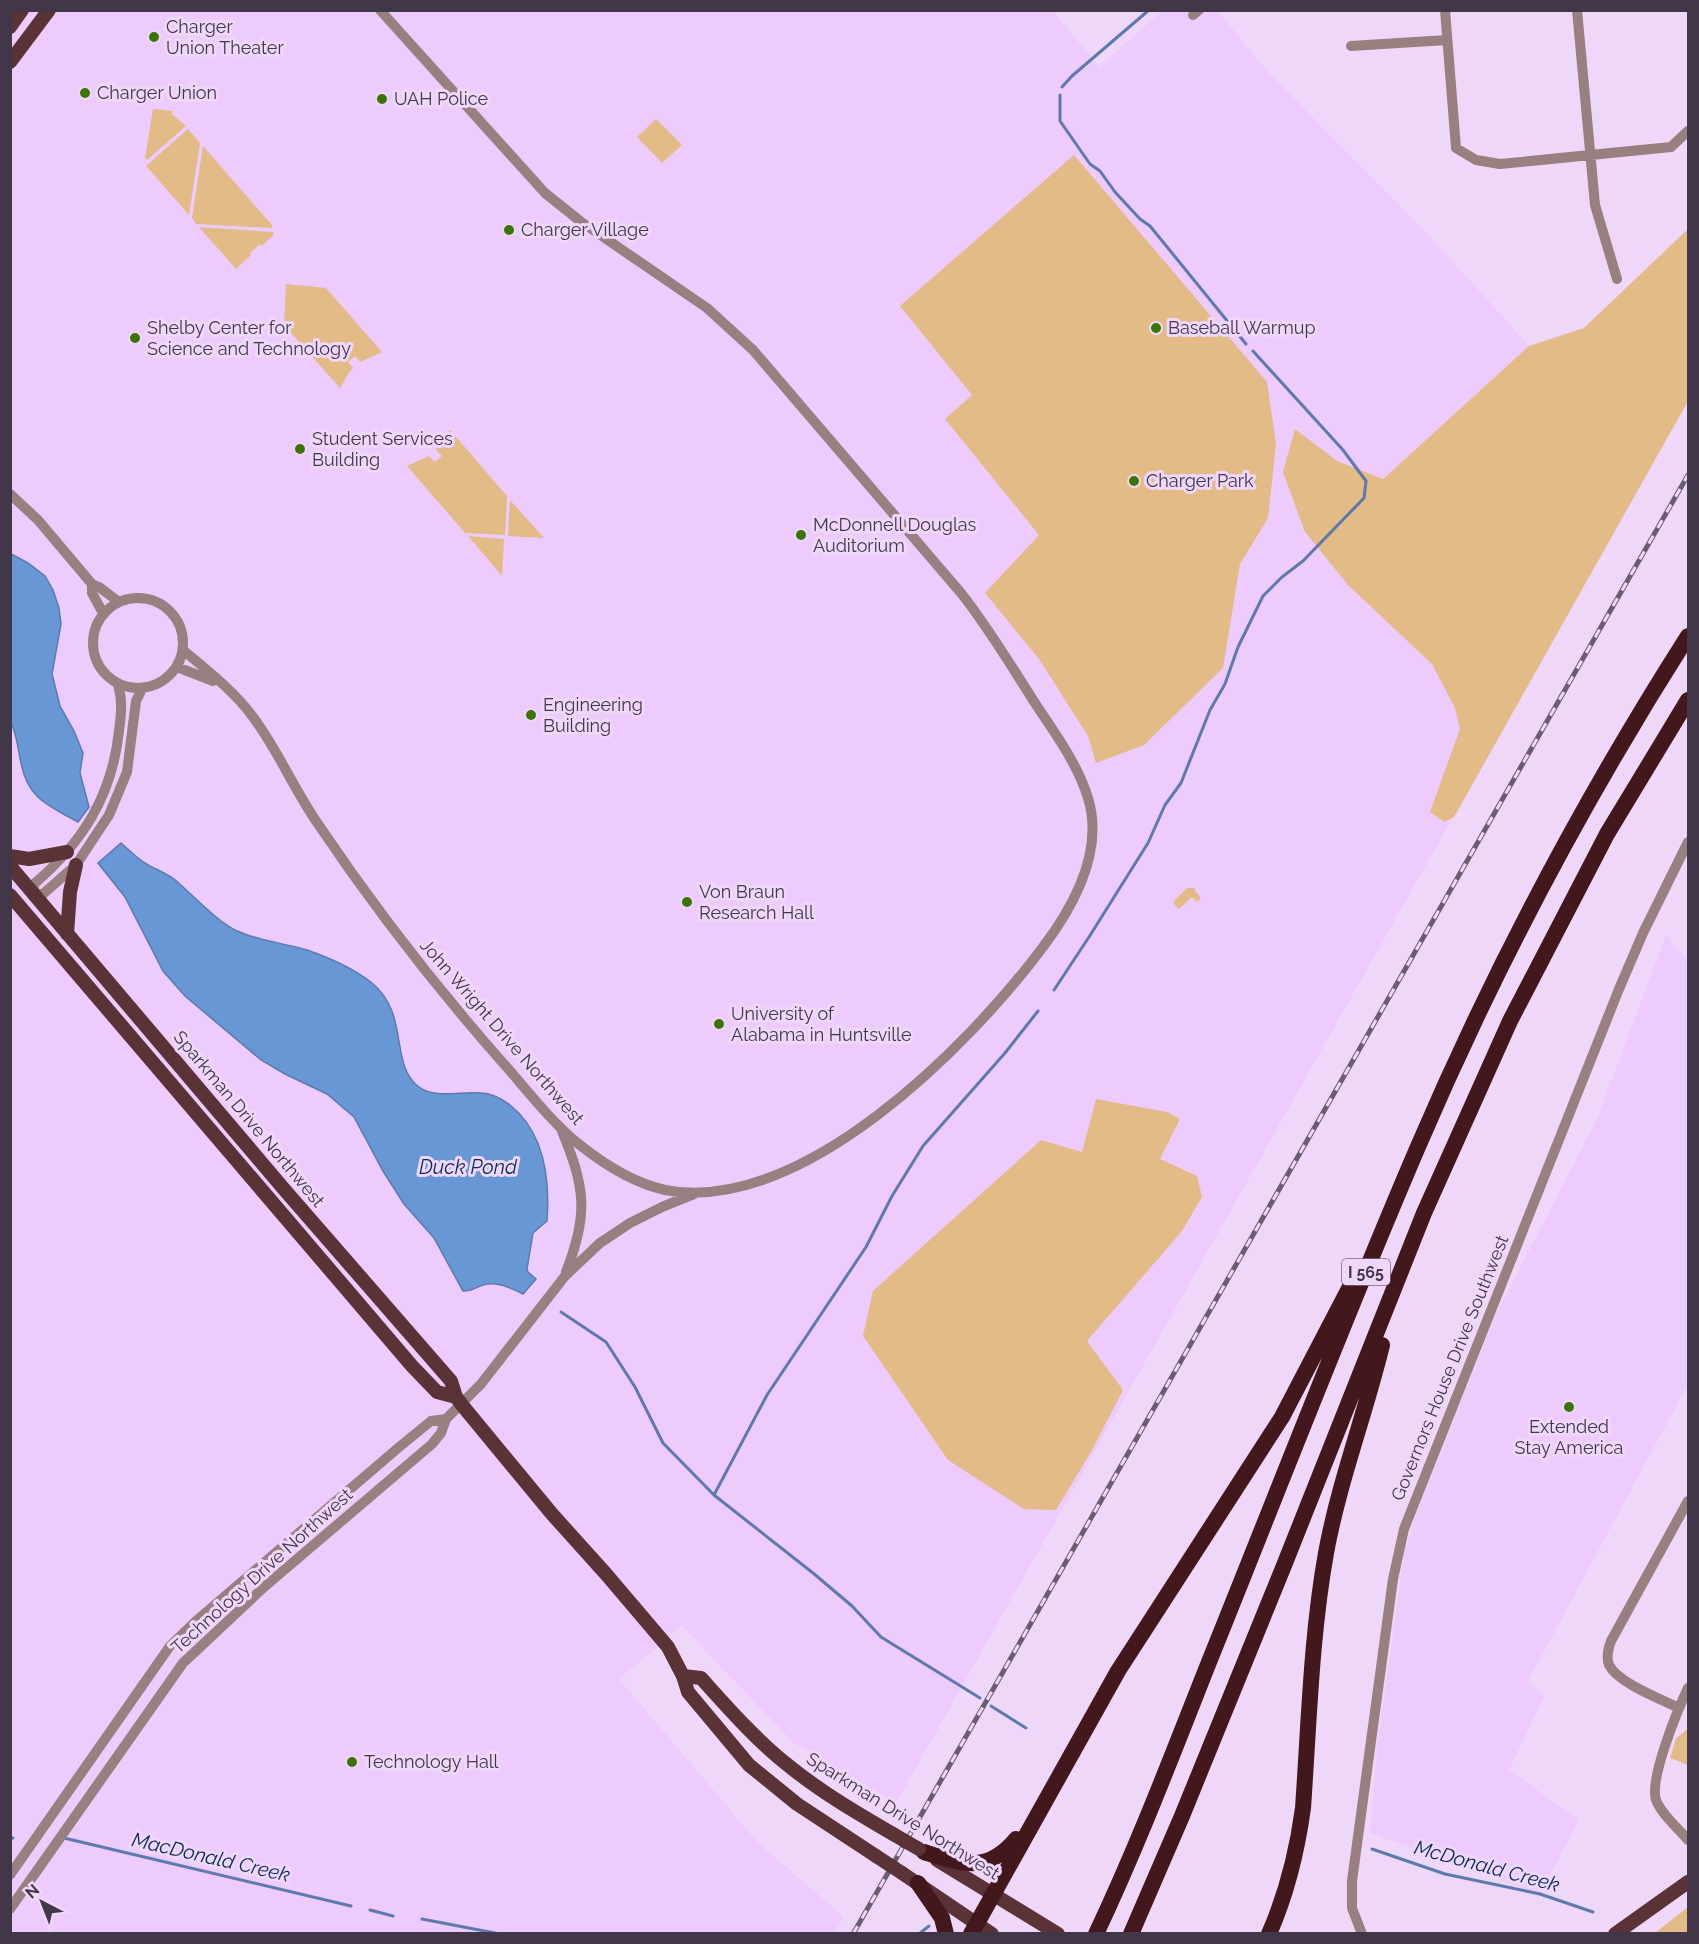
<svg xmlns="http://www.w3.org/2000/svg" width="1699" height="1944" font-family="Raleway,sans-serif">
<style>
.built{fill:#edcbfc}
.green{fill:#e2bb86}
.water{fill:#6797d5;stroke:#5c7aab;stroke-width:1.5}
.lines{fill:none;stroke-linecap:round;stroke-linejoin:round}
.stream{stroke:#5c7aab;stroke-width:3}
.minor{stroke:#988081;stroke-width:10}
.major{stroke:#593336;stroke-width:14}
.highway{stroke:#42181d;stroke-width:16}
.rail-casing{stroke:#6a5c71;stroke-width:5}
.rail{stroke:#efd7fa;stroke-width:3;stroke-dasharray:9;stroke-linecap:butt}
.major-bridge{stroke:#593336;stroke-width:14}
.poi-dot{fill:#3b7404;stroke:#efd7fa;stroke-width:2}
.labels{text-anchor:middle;stroke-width:6;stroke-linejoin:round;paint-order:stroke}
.shield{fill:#efd7fa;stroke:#76677d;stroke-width:1.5}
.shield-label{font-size:16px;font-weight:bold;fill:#423748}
.poi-label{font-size:18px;fill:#423748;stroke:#efd7fa;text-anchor:start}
.street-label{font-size:18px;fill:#423748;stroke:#efd7fa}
.water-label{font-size:20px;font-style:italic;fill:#092b53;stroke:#efd7fa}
</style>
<rect width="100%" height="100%" fill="#efd7fa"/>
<!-- built -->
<path class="built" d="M11,11H1053L1099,67L1162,11H1218L1267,71L1438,245L1529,346L1383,479L1548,649L896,1803L794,1743L682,1626L619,1679L759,1844L844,1917L834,1933L11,1934Z
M1666,935L1688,961V1384L1528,1681L1544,1697L1509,1770L1579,1820L1540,1894L1370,1833L1378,1743L1404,1555L1416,1515L1495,1317L1598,1117Z"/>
<!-- green -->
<path class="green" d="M153,109L173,111L172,114L186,126L147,160L145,158Z
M656,119L682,145L662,163L637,137Z
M188,129L200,143L189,215L146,166Z
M203,146L272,225V228L196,224L192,218Z
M1074,155L1267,382L1276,444L1268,518L1240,564L1223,668L1144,745L1096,763L1088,736L1039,659L985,593L1039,535L945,419L972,395L900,306Z
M199,227L273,232L274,234L262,246L260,244L250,253L251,255L236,269Z
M1688,229V401L1454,817L1444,822L1430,812L1460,729L1455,708L1432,664L1349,586L1305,532L1283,472L1295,429L1337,461L1383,479L1529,346L1584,328Z
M286,284L326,288L382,352L360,362L355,356L348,362L353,368L348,374L340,388L284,325Z
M450,430L507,496L505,535L465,533L407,466L429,456L435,462L442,456L436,450Z
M510,500L544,538L508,536Z
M468,536L504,539L502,576Z
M1187,888H1195V891L1201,898L1197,902L1192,897L1179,909L1174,904V901Z
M1096,1099L1167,1112L1180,1119L1160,1159L1197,1176L1202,1197L1182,1231L1087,1341L1123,1390L1091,1452L1056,1510L1024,1509L948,1460L863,1336L873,1291L1041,1140L1082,1152Z
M1688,1729V1765L1670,1758L1676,1738Z
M1688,1907V1933H1655Z"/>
<!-- water -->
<path class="water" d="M11,554L28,563L45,576L53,590L59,608L61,624L52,674L60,706L74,731L83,753L80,773L89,807L78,822C49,806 28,799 21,763C18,749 17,736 11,722Z
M121,843C128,849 135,856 142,861C152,868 164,872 174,879C193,895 215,920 237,931C259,941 284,943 307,950C330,958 353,968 372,983C410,1014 389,1065 419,1087C435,1099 462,1091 481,1093C492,1093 502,1099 510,1105C545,1133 550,1180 547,1221L533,1233L527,1269L528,1272L536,1279L523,1294C511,1288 497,1281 483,1285C475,1287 472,1292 463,1291L434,1238L404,1204L383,1171L354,1117L327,1094L285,1074L261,1060L185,996L163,971L125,897L98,863Z"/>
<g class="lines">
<!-- stream -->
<path class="stream" d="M1062,87L1072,76L1149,10
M1060,95V121L1090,164L1100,171L1115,192L1140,219L1150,226L1246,344
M1054,990L1089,937L1148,843L1165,805L1181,783L1210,710L1225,684L1238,647L1263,596L1282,577L1303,561L1364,498L1366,481L1343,450L1253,351
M561,1312L606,1342L635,1387L663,1443L714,1495L813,1573L852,1606L881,1637L980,1698
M714,1495L767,1395L866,1247L892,1196L923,1146L1005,1053L1038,1011
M991,1706L1026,1728
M10,1838H13
M64,1838L351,1906
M1372,1849L1445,1874L1540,1894L1593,1912
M370,1910L393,1916
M422,1919L500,1934
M919,1934L929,1926"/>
<!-- minor -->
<path class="minor" d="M1445,10L1456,148L1476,160L1500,164L1671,147L1688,131
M1577,10L1595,205L1617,279
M1193,15L1199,10
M1351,46L1447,40
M10,494L38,520L92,584L99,587L119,602
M92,584V593L103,613
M93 643a45 45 0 1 1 90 0a45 45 0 1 1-90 0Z
M183,650C207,670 235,692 253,717C277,749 293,787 316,821C373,906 435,986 503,1063C528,1091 551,1122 580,1145C605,1165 634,1183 665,1190C801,1216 969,1046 1043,947C1074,906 1104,850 1088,798C1077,762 1053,731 1033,700C1010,664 988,627 961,593L753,350L707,308L580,221L545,193L380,10
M177,667L213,681
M34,894H43L76,865L109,815L127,772L136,701L142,689
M34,894V884C83,842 112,796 119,731C121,715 123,701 118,685
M562,1131C585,1187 589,1214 566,1272
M1688,1688C1678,1709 1649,1779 1656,1800C1662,1815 1678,1828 1688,1840
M1679,1708C1661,1699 1618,1683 1609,1665C1606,1657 1608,1649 1611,1641L1688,1501
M10,1875L170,1646L196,1621L398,1448L431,1421L446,1419
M10,1909L183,1663L263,1588L432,1444L441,1433L446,1419L481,1384L565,1276L600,1243L630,1223L662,1207L694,1194
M1362,1934L1352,1908V1881L1393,1579L1404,1529L1619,989L1643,933L1688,842"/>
<!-- major -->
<path class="major" d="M10,27L22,10
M10,62L49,10
M10,856L29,859L67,852
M10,866L283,1188L451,1381L456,1397L462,1405L552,1514L606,1574L668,1647L683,1676L688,1692L749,1765L797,1804L876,1856
M10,895L412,1366L437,1392L456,1397
M67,934L70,892L76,865
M683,1676L701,1678C729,1709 756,1740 789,1766C821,1792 857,1813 893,1834
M937,1860L1058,1934
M902,1873L992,1934
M1615,1934L1688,1882"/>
<!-- highway -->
<path class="highway" d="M924,1852C962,1864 987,1874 1016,1839
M918,1883L942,1918L946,1934
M971,1934L1118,1671L1282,1417L1354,1279
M1096,1934C1138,1845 1173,1753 1209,1662C1278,1491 1344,1319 1417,1149C1493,971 1584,799 1688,636
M1131,1934L1182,1816L1285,1563L1424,1213L1510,1021L1607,834L1688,700
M1269,1934C1287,1893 1297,1852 1303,1808C1309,1723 1311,1637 1326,1553C1339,1482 1365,1415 1382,1345"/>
<defs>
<path id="rail" d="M853,1934L1688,475"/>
</defs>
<!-- rail casing -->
<use href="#rail" class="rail-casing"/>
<!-- rail -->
<use href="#rail" class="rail"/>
<!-- major-bridge -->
<path class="major-bridge" d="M893,1834L919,1849
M876,1856L902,1873"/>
</g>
<!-- markers -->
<g class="poi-dot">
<circle cx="154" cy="37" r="6"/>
<circle cx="85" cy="93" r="6"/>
<circle cx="382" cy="99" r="6"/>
<circle cx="509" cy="230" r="6"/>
<circle cx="1156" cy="328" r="6"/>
<circle cx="135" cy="338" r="6"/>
<circle cx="300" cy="449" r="6"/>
<circle cx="1134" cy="481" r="6"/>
<circle cx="801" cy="535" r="6"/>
<circle cx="531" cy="715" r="6"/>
<circle cx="687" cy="902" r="6"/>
<circle cx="719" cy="1024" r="6"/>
<circle cx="1569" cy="1407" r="6"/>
<circle cx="352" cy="1762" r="6"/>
</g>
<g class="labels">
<!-- shield labels -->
<rect class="shield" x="1342" y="1259" width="48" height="26" rx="4.5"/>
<g class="shield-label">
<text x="1366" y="1278">I 565</text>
</g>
<!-- poi labels -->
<g class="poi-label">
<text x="166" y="33">Charger<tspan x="166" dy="21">Union Theater</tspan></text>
<text x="97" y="99">Charger Union</text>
<text x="394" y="105">UAH Police</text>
<text x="521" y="236">Charger Village</text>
<text x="147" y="334">Shelby Center for<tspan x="147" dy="21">Science and Technology</tspan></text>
<text x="1168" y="334">Baseball Warmup</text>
<text x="312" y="445">Student Services<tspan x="312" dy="21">Building</tspan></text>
<text x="1146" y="487">Charger Park</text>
<text x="813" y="531">McDonnell Douglas<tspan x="813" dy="21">Auditorium</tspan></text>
<text x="543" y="711">Engineering<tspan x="543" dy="21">Building</tspan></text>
<text x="699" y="898">Von Braun<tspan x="699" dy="21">Research Hall</tspan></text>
<text x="731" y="1020">University of<tspan x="731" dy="21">Alabama in Huntsville</tspan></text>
<text x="1569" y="1433" text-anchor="middle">Extended<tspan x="1569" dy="21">Stay America</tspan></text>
<text x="364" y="1768">Technology Hall</text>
</g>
<!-- street labels -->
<g class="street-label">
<text transform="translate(502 1032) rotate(49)" y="6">John Wright Drive Northwest</text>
<text transform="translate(249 1119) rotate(50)" y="6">Sparkman Drive Northwest</text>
<text transform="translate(1450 1368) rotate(-68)" y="6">Governors House Drive Southwest</text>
<text transform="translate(262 1571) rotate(-42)" y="6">Technology Drive Northwest</text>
<text transform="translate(903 1816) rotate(32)" y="6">Sparkman Drive Northwest</text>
</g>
<!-- water labels -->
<g class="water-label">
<text x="468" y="1174">Duck Pond</text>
<text transform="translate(211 1857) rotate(13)" y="7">MacDonald Creek</text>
<text transform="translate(1487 1866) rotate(15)" y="7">McDonald Creek</text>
</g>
</g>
<!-- border -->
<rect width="1699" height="1944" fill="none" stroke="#423748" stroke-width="24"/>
<!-- north arrow -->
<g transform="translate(42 1902) rotate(318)" stroke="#efd7fa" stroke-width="4.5" paint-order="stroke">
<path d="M0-4.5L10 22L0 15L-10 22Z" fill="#423748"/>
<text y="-9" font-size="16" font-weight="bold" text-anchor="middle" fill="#423748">N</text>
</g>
</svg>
